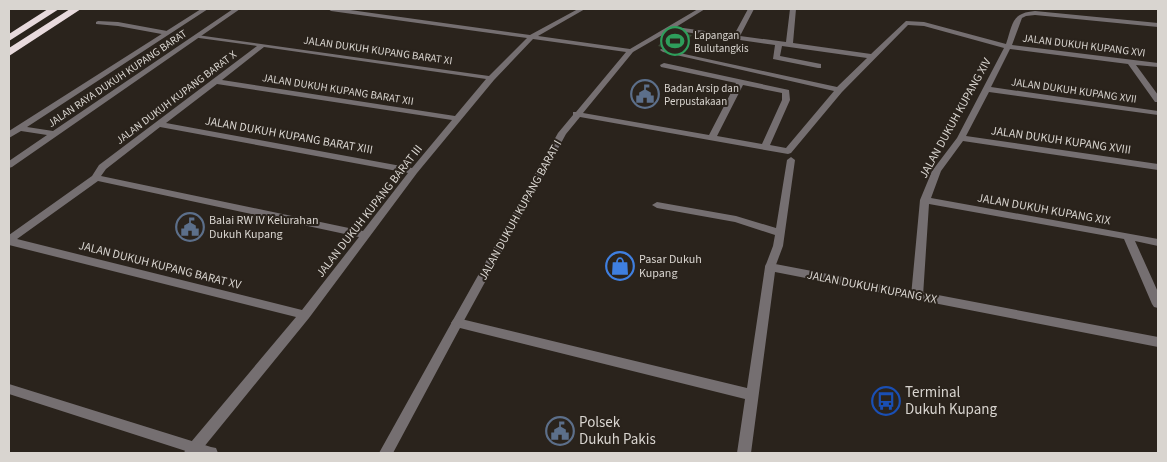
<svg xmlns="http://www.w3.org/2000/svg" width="1167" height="462" font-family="'Source Sans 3',sans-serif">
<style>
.green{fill:#3c4834}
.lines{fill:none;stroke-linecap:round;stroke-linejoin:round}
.minor{fill:#756f71;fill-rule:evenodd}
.tertiary{fill:#756f71;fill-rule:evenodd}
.motorway{fill:#e8dadd;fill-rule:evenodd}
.labels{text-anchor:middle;stroke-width:4;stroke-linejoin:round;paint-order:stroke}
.far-poi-label{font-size:11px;fill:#d9d5d0;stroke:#2a231c;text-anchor:start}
.far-street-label{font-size:11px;fill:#d9d5d0;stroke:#2a231c}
.street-label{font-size:12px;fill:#d9d5d0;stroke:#2a231c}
.poi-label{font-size:12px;fill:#d9d5d0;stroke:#2a231c;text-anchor:start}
.near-poi-label{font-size:15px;fill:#d9d5d0;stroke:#2a231c;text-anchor:start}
</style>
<rect width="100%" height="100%" fill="#2a231c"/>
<!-- green -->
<path class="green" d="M673,31L692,35L677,51L658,46Z"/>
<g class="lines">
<!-- minor -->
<path class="minor" d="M328,9H343L530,35L578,9H585L538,36L630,49L698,9H705L676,27L734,35L748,9H754L740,36L786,42L790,9H796L793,43L871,54L906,21L924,22L1006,44C1013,24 1011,13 1035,11L1158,23V27L1035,15L1026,16L1022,18L1012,45L1158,63V67L1136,65L1158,95V102H1155L1128,64L1010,49L991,87L1158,111V115L989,92L966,136L1158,164V170L963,141L941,171L931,198L1158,239V246L1135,241L1158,292V308L1154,307L1152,304L1124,239L929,204L923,296L921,299H913L911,296L920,200L932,171L957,138L1004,48L924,26L908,25L842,92L791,153L788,154L580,117L566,134L461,326L457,328L453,326L451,323L453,320L558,133L573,115V112H576L626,52L533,39L494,80L417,173L309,318L199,453H184L186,448L296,317L9,245V235L92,176L99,165L257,46L199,38L197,37V35L489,76L527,38L331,11ZM671,30L775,45L773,59L818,68H821V64L780,56L782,46L867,58L837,87L661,49L660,50L663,52L834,91L786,148L770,145L790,100L789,90L664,63L660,65L661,67L736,83L709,135L583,113L633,52ZM264,47L486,79L455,116L222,80ZM217,84L452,120L412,168L166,123ZM743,85L782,93V100L762,144L717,136ZM160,127L408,173L363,231L101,176L106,169ZM98,181L359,237L302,310L17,239Z
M98,21L118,22L167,31L170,33L167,35L118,26L96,24V22Z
M791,157L795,160L783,246L774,270H766L765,267L773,246L775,235L735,222L657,208L652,205L657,202L736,216L776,228L787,160Z"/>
<!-- tertiary -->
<path class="tertiary" d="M201,9H208L27,127L53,131L233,9H240L12,167L9,168V161L47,135L21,131L9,138V131Z
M770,263L1158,337V347L775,272L751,453H737L745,399L460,328L393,453H379L453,320L457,318L747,388L765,267L766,264Z
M9,384L211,447L216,448L218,453H192L9,394Z"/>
<!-- motorway -->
<path class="motorway" d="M48,9H59L9,41V34Z
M70,9H81L9,56V48Z"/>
</g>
<!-- icons -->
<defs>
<symbol id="stadium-ring" viewBox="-11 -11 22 22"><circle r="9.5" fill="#2a231c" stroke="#2e9e5b" stroke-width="1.5"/><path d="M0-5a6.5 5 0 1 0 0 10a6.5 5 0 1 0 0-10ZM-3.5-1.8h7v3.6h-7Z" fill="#2e9e5b"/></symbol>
<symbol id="civic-ring" viewBox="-11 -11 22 22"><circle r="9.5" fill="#2a231c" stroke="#5c6f8a" stroke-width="1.5"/><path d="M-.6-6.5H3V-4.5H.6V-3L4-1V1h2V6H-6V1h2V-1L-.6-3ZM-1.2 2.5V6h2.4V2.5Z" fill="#5c6f8a"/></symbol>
<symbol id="shop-ring" viewBox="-11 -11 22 22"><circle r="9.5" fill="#2a231c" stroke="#3f7fe0" stroke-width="1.5"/><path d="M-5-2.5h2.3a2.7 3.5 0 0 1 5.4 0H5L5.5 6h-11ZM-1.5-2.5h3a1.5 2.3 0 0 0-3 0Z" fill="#3f7fe0"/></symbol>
<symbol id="bus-ring" viewBox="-11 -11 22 22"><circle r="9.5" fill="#2a231c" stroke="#1a4fb4" stroke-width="1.5"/><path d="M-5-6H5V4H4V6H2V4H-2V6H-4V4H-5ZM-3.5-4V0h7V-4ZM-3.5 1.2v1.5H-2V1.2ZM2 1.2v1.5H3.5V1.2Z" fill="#1a4fb4"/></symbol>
</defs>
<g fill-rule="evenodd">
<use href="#stadium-ring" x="659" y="25" width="32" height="32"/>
<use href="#civic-ring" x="629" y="78" width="32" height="32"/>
<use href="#civic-ring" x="174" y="211" width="32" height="32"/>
<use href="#shop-ring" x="604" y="250" width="32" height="32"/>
<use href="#bus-ring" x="870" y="385" width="32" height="32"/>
<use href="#civic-ring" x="544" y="415" width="32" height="32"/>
</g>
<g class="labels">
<!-- far-poi labels -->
<g class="far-poi-label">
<text x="694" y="39">Lapangan<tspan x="694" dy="13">Bulutangkis</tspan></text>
<text x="664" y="92">Badan Arsip dan<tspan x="664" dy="13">Perpustakaan</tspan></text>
</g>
<!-- far-street labels -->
<g class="far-street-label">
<text transform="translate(1084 45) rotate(7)" y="4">JALAN DUKUH KUPANG XVI</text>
<text transform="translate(378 50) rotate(8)" y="4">JALAN DUKUH KUPANG BARAT XI</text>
<text transform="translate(117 78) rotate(-34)" y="4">JALAN RAYA DUKUH KUPANG BARAT</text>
<text transform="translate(338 89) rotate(9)" y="4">JALAN DUKUH KUPANG BARAT XII</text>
<text transform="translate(1074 90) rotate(8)" y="4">JALAN DUKUH KUPANG XVII</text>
<text transform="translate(176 97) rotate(-37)" y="4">JALAN DUKUH KUPANG BARAT X</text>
</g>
<!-- street labels -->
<g class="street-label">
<text transform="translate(955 118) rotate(-61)" y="4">JALAN DUKUH KUPANG XIV</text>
<text transform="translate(289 135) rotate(10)" y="4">JALAN DUKUH KUPANG BARAT XIII</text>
<text transform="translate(1061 140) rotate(8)" y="4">JALAN DUKUH KUPANG XVIII</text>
<text transform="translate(1044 209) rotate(10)" y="4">JALAN DUKUH KUPANG XIX</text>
<text transform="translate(520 210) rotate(-61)" y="4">JALAN DUKUH KUPANG BARAT I</text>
<text transform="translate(369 211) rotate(-52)" y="4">JALAN DUKUH KUPANG BARAT III</text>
<text transform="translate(160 265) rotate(14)" y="4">JALAN DUKUH KUPANG BARAT XV</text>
<text transform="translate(872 287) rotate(11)" y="4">JALAN DUKUH KUPANG XX</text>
</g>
<!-- poi labels -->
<g class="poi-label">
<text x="209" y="224">Balai RW IV Kelurahan<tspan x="209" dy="14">Dukuh Kupang</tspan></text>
<text x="639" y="263">Pasar Dukuh<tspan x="639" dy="14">Kupang</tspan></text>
</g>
<!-- near-poi labels -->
<g class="near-poi-label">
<text x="905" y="397">Terminal<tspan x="905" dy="17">Dukuh Kupang</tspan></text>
<text x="579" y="427">Polsek<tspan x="579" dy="17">Dukuh Pakis</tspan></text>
</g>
</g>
<!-- border -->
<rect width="1167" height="462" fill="none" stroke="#d9d5d0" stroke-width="20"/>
</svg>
